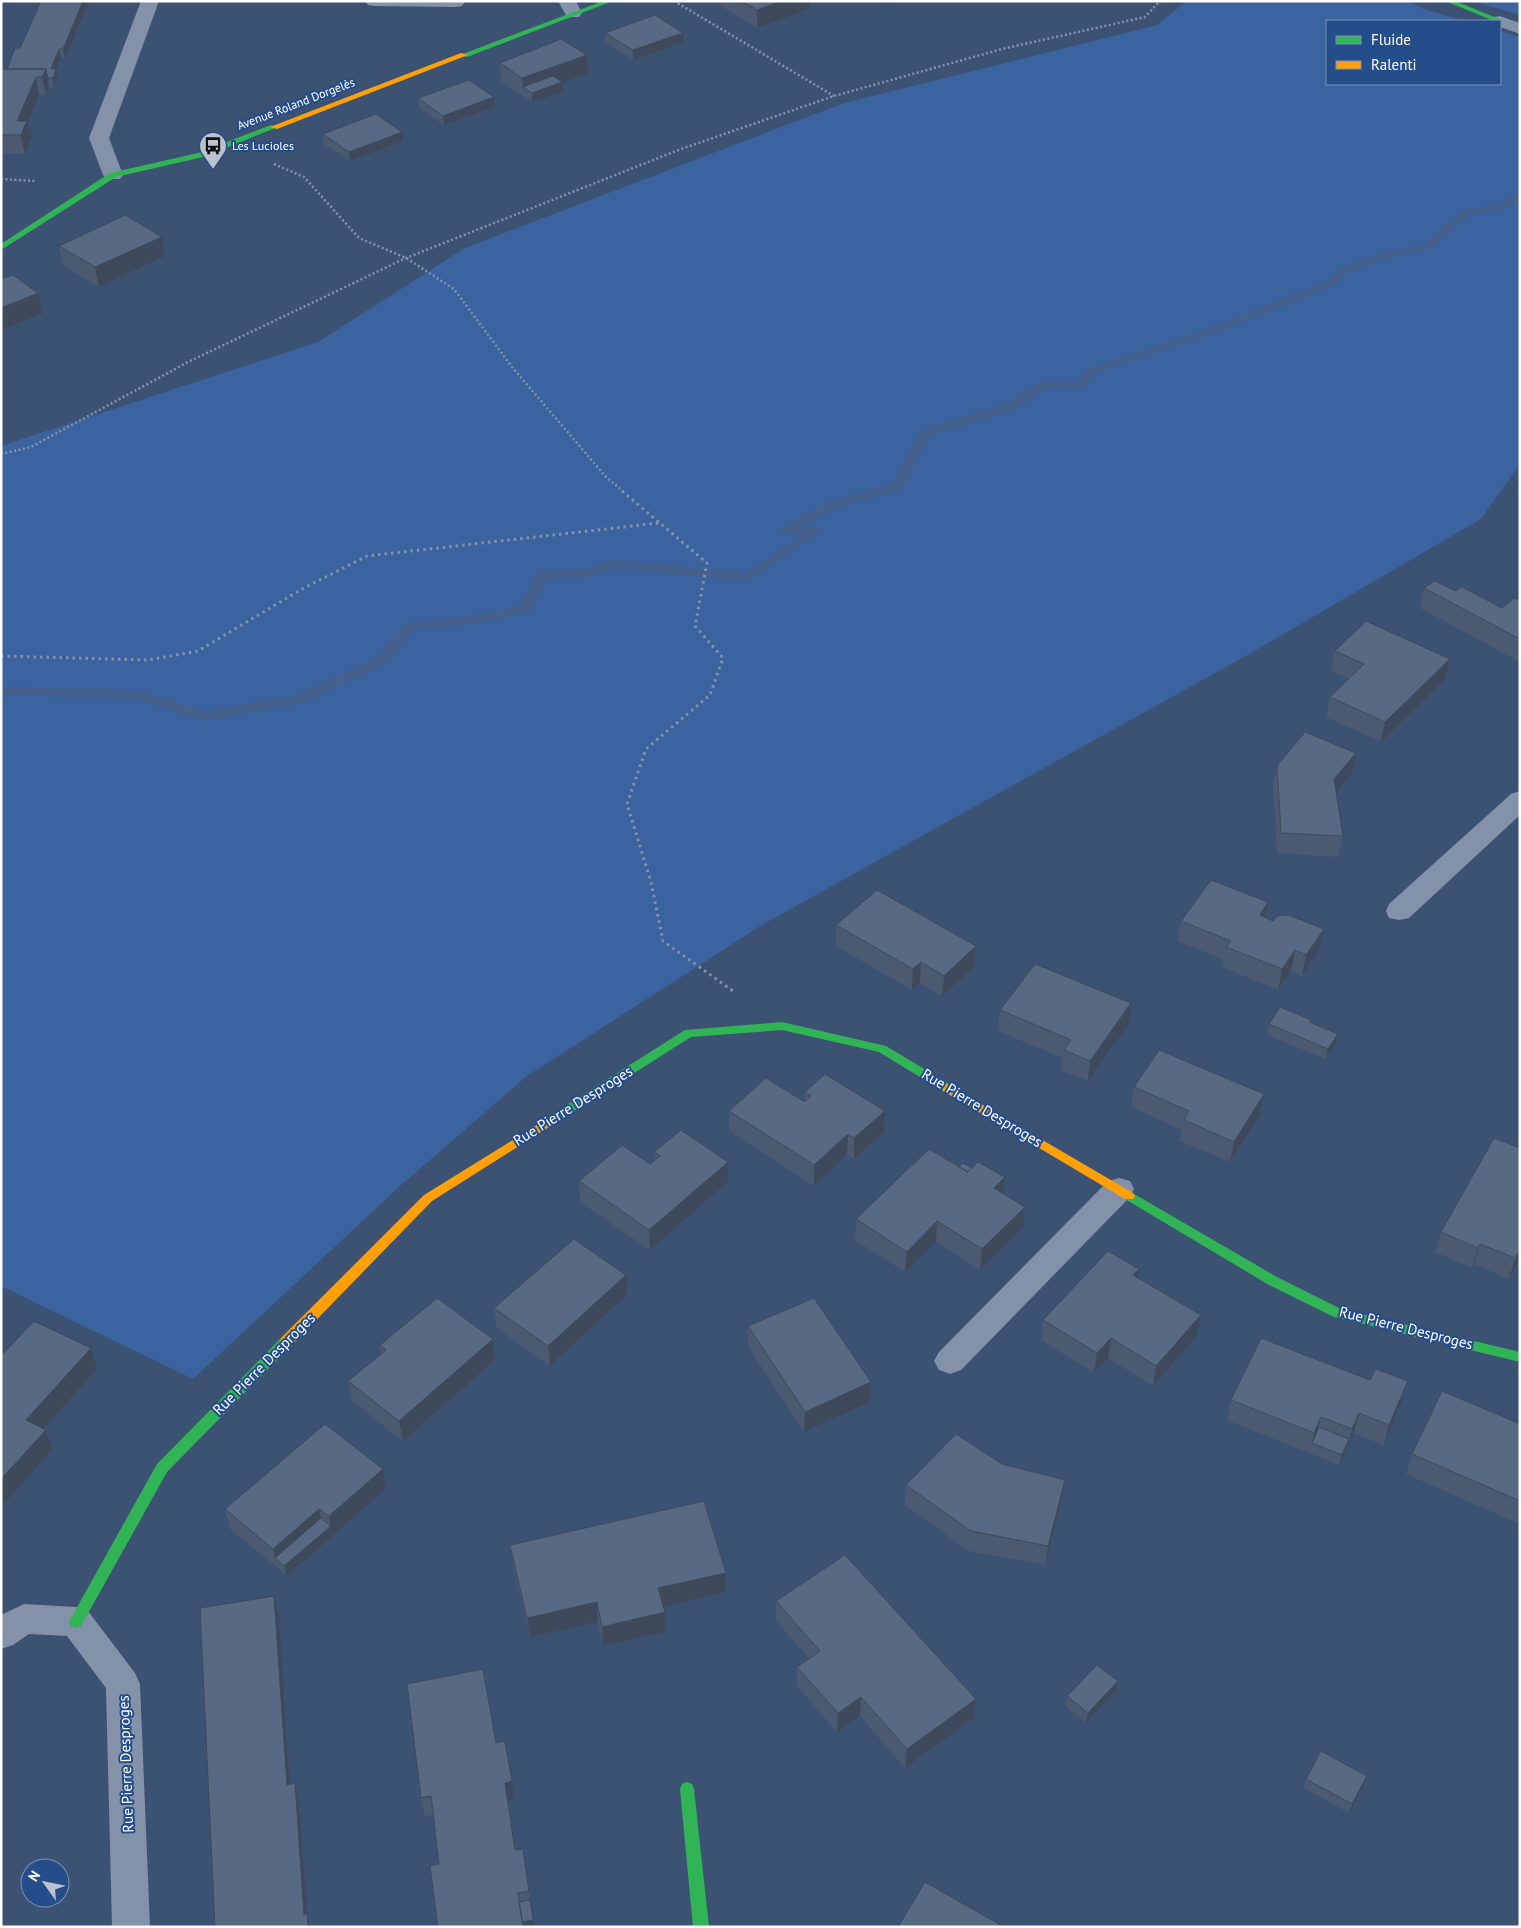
<svg xmlns="http://www.w3.org/2000/svg" width="1521" height="1928" font-family="'PT Sans',sans-serif">
<style>
.green{fill:#3a639f}
.lines{fill:none;stroke-linecap:round;stroke-linejoin:round}
.stream{fill:#44608b;fill-rule:evenodd}
.path-far1{stroke:#8392a8;stroke-width:2.5;stroke-dasharray:2 2.5;stroke-linecap:butt}
.path{stroke:#8392a8;stroke-width:3;stroke-dasharray:2.5 4;stroke-linecap:butt}
.lane{fill:#8392a8;fill-rule:evenodd}
.street{fill:#8392a8;fill-rule:evenodd}
.fast{fill:#30b455;fill-rule:evenodd}
.slow{fill:#ff9f0a;fill-rule:evenodd}
.wall{fill:#4c5a71}
.shaded-wall{fill:#3e4a5c}
.building{fill:#586983;stroke:#3e4a5c}
.labels{text-anchor:middle;stroke-width:4;stroke-linejoin:round;paint-order:stroke}
.far-street-label{font-size:12px;fill:#fff;stroke:#254d8a}
.far-poi-label{font-size:12px;fill:#fff;stroke:#254d8a;text-anchor:start}
.street-label{font-size:15px;fill:#fff;stroke:#254d8a}
</style>
<rect width="100%" height="100%" fill="#3c5273"/>
<!-- green -->
<path class="green" d="M1187,1H1410L1424,9L1465,21H1327V84H1500V31L1520,37V464L1481,519L1251,653L762,925L527,1076L400,1186L193,1379L3,1287L1,1289V446L318,342L465,248L844,103L1157,25Z
M1472,1H1520V15Z"/>
<g class="lines">
<!-- stream -->
<path class="stream" d="M1520,191V199L1505,209L1468,216L1434,247L1389,258L1346,273L1338,284L1218,332L1095,373L1084,389L1047,388L1014,410L931,435L900,490L837,508L801,527L815,528L821,532L748,581L613,568L595,576L547,579L531,611L481,623L414,630L387,664L301,703L204,721L138,699L12,695L1,698V689L11,687L139,691L205,712L293,696L377,658L405,623L481,615L521,605L537,572L592,568L611,560L746,573L802,535L782,533L780,530L782,527L829,502L891,484L922,430L1006,404L1041,381L1077,382L1087,369L1210,328L1330,280L1338,269L1382,253L1426,243L1461,211L1498,204Z"/>
<!-- path-far1 -->
<path class="path-far1" d="M674,1L834,96
M274,164L304,177L359,238L406,258L454,289L512,367L606,477L624,492
M1,179L36,181
M1,454L31,447L188,362L406,258L681,149L834,96L1002,49L1145,17L1160,1"/>
<!-- path -->
<path class="path" d="M622,491L707,563L695,626L723,658L710,695L646,749L627,804L651,882L663,941L733,991
M1,656L148,660L198,651L302,589L367,556L659,523"/>
<!-- lane -->
<path class="lane" d="M1520,791V815L1409,918L1399,920L1389,918L1386,911L1389,904L1511,794Z
M1119,1178L1130,1181L1134,1189L1130,1197L961,1370L950,1374L939,1370L934,1361L939,1352L1108,1181Z"/>
<!-- street -->
<path class="street" d="M141,1H159L109,138L123,175L120,179H106L103,175L89,138Z
M365,1H464L465,2L462,6L456,7L374,6L368,5Z
M558,1H576L582,13L579,17H567Z
M1500,16L1520,23V34L1500,27V21H1491L1494,17Z
M24,1604L76,1607L88,1611L135,1673L140,1684L150,1927H112L106,1688L67,1636L29,1634L13,1645L1,1649V1615Z"/>
<!-- fast -->
<path class="fast" d="M603,1H613L467,57L460,55Z
M1445,1H1455L1504,21L1500,23V21H1494Z
M271,125L278,127L203,157L116,177L1,250V244L110,173L198,153Z
M782,1022L886,1046L951,1085L953,1088L951,1091H943L879,1052L782,1030L691,1037L557,1122H549L547,1119L549,1116L685,1030Z
M1129,1191L1277,1277L1341,1309L1520,1352V1362L1334,1317L1269,1285L1125,1199L1123,1196L1125,1193Z
M286,1337L291,1338L292,1342L291,1346L167,1472L81,1626L76,1628L71,1626L69,1622L71,1618L157,1464L281,1338Z
M687,1782L692,1784L694,1789L709,1927H693L680,1789L682,1784Z"/>
<!-- slow -->
<path class="slow" d="M461,53L468,55L277,129L270,127Z
M947,1084L1133,1193L1135,1196L1133,1199H1125L943,1091L941,1088L943,1085Z
M553,1115L557,1116L559,1119L557,1122L432,1201L291,1346L286,1347L281,1346L280,1342L281,1338L424,1195Z"/>
</g>
<!-- wall -->
<path class="wall" d="M719,1H809V9L757,28L719,5Z
M88,4L65,58H61L56,70L58,79L54,87H49L46,95H39L28,123L32,136L25,154H1V69H7L20,48Z
M605,33H683L684,42L633,60L606,42Z
M500,63L588,74L562,83L563,92L532,102L501,81Z
M418,98L495,107L444,125L419,108Z
M323,134L403,141L350,161L324,144Z
M59,246L165,256L99,287L63,265Z
M1424,588L1455,591L1502,608L1520,601V660L1518,661L1420,608Z
M1335,651L1450,659L1445,679L1381,742L1326,717L1330,697L1349,679L1331,671Z
M1277,766L1352,773L1336,793L1343,836L1338,857L1277,853L1273,787Z
M1268,902L1266,918L1319,950L1302,976L1291,971L1278,990L1222,967L1224,960L1178,941L1181,921Z
M836,925L976,946L974,967L942,996L920,983L912,990L836,946Z
M1131,1003L1129,1024L1088,1081L1061,1070L1063,1058L998,1031L1000,1010Z
M1311,1020V1023L1338,1034L1336,1044L1326,1059L1267,1035L1269,1024Z
M1134,1087L1260,1115L1230,1162L1180,1141L1182,1130L1131,1107Z
M805,1092L885,1111L884,1132L854,1159L847,1155L814,1186L729,1131V1111L805,1102Z
M1520,1148V1258L1509,1279L1474,1264L1472,1268L1435,1252L1441,1232Z
M654,1152L728,1162V1182L650,1250L580,1202L579,1181L650,1164L655,1161Z
M959,1167L972,1168L1005,1177L1003,1194L1023,1227L980,1270L936,1242L905,1272L855,1240L856,1219Z
M626,1275L627,1295L550,1366L497,1328L494,1308Z
M1138,1278L1201,1315L1197,1336L1153,1386L1108,1358L1094,1373L1041,1340L1043,1320Z
M748,1326L870,1402L804,1432L748,1346Z
M380,1345L495,1360L403,1441L352,1401L348,1381L381,1354Z
M1231,1400L1402,1401L1384,1445L1354,1433L1339,1465L1227,1420Z
M1520,1424V1524L1406,1474L1412,1454Z
M1002,1464L1062,1500L1045,1565L969,1551L905,1505L906,1485Z
M386,1489L287,1576L230,1529L225,1509Z
M510,1545L726,1592L663,1607L666,1632L603,1646L598,1622L530,1637L513,1565Z
M776,1601L974,1718L905,1768L860,1716L837,1732L797,1686V1667L809,1658L776,1621Z
M1118,1681L1116,1691L1086,1723L1065,1706L1067,1696Z
M496,1743L514,1800L508,1801L515,1850L523,1849L533,1920L439,1864L433,1815L425,1816L421,1798Z
M1367,1776L1364,1786L1349,1813L1304,1788L1306,1779Z"/>
<!-- shaded-wall -->
<path class="shaded-wall" d="M83,1H87L88,4L65,58L63,49Z
M781,1H809V9L757,28V10Z
M883,1H895L883,4Z
M683,33L684,42L633,60V50Z
M59,49L61,58L56,70L58,79L54,87L51,69Z
M587,55L588,74L562,83L563,92L532,102V93L523,87L522,78Z
M46,69L49,87L46,95L42,77Z
M36,77L39,95L28,123L29,130L30,127L32,136L25,154L17,121Z
M494,97L495,107L444,125L443,116Z
M402,132L403,141L350,161L349,152Z
M162,237L165,256L99,287L95,267Z
M38,293L43,313L1,330V308Z
M1450,659L1445,679L1381,742L1385,722Z
M1356,753L1352,773L1330,800L1334,779Z
M1268,902L1265,923L1260,915Z
M1324,929L1319,950L1302,976L1306,955Z
M976,946L974,967L942,996L944,976Z
M1295,950L1291,971L1278,990L1282,969Z
M921,962L920,983L912,990L913,969Z
M1131,1003L1129,1024L1088,1081L1090,1061Z
M1338,1034L1336,1044L1326,1059L1328,1049Z
M1264,1094L1260,1115L1230,1162L1234,1142Z
M885,1111L884,1132L854,1159V1138Z
M848,1134L847,1155L814,1186V1165Z
M728,1162V1182L650,1250L649,1230Z
M1005,1177L1003,1197L994,1188Z
M1025,1207L1023,1227L980,1270L982,1249Z
M937,1221L936,1242L905,1272L907,1252Z
M1480,1244L1474,1264L1472,1268L1478,1248Z
M1520,1250V1258L1509,1279L1515,1258Z
M1139,1269L1136,1290L1133,1275Z
M626,1275L627,1295L550,1366L548,1346Z
M1201,1315L1197,1336L1153,1386L1156,1366Z
M1111,1338L1108,1358L1094,1373L1097,1353Z
M493,1339L495,1360L403,1441L399,1421Z
M91,1348L97,1369L33,1440L26,1420Z
M1408,1381L1402,1401L1384,1445L1389,1425Z
M871,1382L870,1402L804,1432L805,1412Z
M1359,1413L1354,1433L1347,1449L1352,1429Z
M1321,1417L1316,1437L1312,1443L1314,1433Z
M46,1430L52,1450L1,1507V1479Z
M1349,1439L1347,1449L1339,1465L1342,1455Z
M383,1469L386,1489L287,1576L284,1566L331,1526L329,1516Z
M1065,1480L1062,1500L1045,1565L1048,1546Z
M319,1509L323,1529L275,1558L273,1549Z
M726,1573V1592L659,1608L658,1588Z
M274,1596L279,1615L291,1803L287,1785Z
M597,1602L598,1622L530,1637L527,1618Z
M665,1612L666,1632L603,1646L602,1627Z
M1118,1681L1116,1691L1086,1723L1088,1713Z
M861,1697L860,1716L837,1732L838,1713Z
M976,1699L974,1718L905,1768L907,1749Z
M1367,1776L1364,1786L1349,1813L1352,1804Z
M512,1781L514,1800L508,1801L505,1783Z
M295,1783L299,1802L308,1927L304,1915Z
M307,1914L310,1927H308Z
M533,1920L534,1927H522V1922Z"/>
<!-- building -->
<path class="building" d="M41,1H83L63,49H59L51,69H56L53,78H48L46,69H7L15,48H20Z
M742,1H781L757,10Z
M655,15L683,33L633,50L605,33Z
M561,39L587,55L522,78L500,63Z
M1,69H46L42,77H36L17,121H27L21,135H1Z
M553,76L562,82L532,93L523,87Z
M469,80L494,97L443,116L418,98Z
M376,114L402,132L349,152L323,134Z
M125,215L162,237L95,267L59,246Z
M13,275L38,293L1,308V279Z
M1435,581L1455,591L1462,587L1502,608L1514,598L1520,601V639L1424,588Z
M1366,621L1450,659L1385,722L1330,697L1364,664L1335,651Z
M1305,732L1356,753L1334,779L1343,836L1281,833L1277,766Z
M1211,880L1268,902L1260,915L1273,921L1277,916L1288,915L1324,929L1306,955L1295,950L1282,969L1226,947L1231,941L1181,921Z
M877,890L976,946L944,976L921,962L913,969L836,925Z
M1035,964L1131,1003L1090,1061L1064,1050L1071,1040L1000,1010Z
M1280,1007L1311,1020L1309,1022L1338,1034L1328,1049L1269,1024Z
M1159,1050L1264,1094L1234,1142L1184,1120L1189,1111L1134,1087Z
M825,1074L885,1111L854,1138L848,1134L814,1165L729,1111L766,1078L805,1102L811,1096L805,1092Z
M681,1130L728,1162L649,1230L579,1181L622,1145L650,1164L660,1156L654,1152Z
M1494,1138L1520,1148V1250L1515,1258L1480,1244L1478,1248L1441,1232Z
M929,1149L968,1172L978,1162L1005,1177L994,1188L1025,1207L982,1249L937,1221L907,1252L856,1219Z
M963,1163L972,1168L968,1172L959,1167Z
M574,1239L626,1275L548,1346L494,1308Z
M1108,1251L1139,1269L1133,1275L1201,1315L1156,1366L1111,1338L1097,1353L1043,1320Z
M437,1298L493,1339L399,1421L348,1381L386,1350L380,1345Z
M814,1298L871,1382L805,1412L748,1326Z
M34,1321L91,1348L26,1420L46,1430L1,1479V1356Z
M1261,1338L1370,1380L1376,1369L1408,1381L1389,1425L1359,1413L1352,1429L1321,1417L1314,1433L1231,1400Z
M1442,1391L1520,1424V1501L1412,1454Z
M325,1424L383,1469L329,1516L319,1509L273,1549L225,1509Z
M1319,1427L1349,1439L1342,1455L1312,1443Z
M956,1434L1002,1464L1065,1480L1048,1546L971,1531L906,1485Z
M704,1501L726,1573L658,1588L665,1612L602,1627L597,1602L527,1618L510,1545Z
M321,1518L331,1526L284,1566L275,1558Z
M845,1555L976,1699L907,1749L861,1697L838,1713L797,1667L820,1651L776,1601Z
M274,1596L287,1785L295,1783L304,1915L307,1914L308,1927H215L200,1608Z
M1097,1665L1118,1681L1088,1713L1067,1696Z
M483,1669L496,1743L505,1741L512,1781L505,1783L515,1850L523,1849L529,1891L518,1893L523,1927H438L430,1866L439,1864L431,1796L421,1798L407,1684Z
M1321,1751L1367,1776L1352,1804L1306,1779Z
M925,1882L1004,1927H898Z
M530,1900L533,1920L522,1922L519,1902Z"/>
<!-- icons -->
<defs>
<symbol id="bus-pin" viewBox="-11 -11 22 30"><path d="M0 17L-7.5 6A9.5 9.5 0 1 1 7.5 6Z" fill="#bbc2ce" stroke="#254d8a"/><path d="M-5-6H5V4H4V6H2V4H-2V6H-4V4H-5ZM-3.5-4V0h7V-4ZM-3.5 1.2v1.5H-2V1.2ZM2 1.2v1.5H3.5V1.2Z" fill="#111"/></symbol>
</defs>
<g fill-rule="evenodd">
<use href="#bus-pin" x="197" y="130" width="32" height="43"/>
</g>
<g class="labels">
<!-- far-street labels -->
<g class="far-street-label">
<text transform="translate(296 104) rotate(-21)" y="4">Avenue Roland Dorgelès</text>
</g>
<!-- far-poi labels -->
<g class="far-poi-label">
<text x="232" y="150">Les Lucioles</text>
</g>
<!-- street labels -->
<g class="street-label">
<text transform="translate(573 1106) rotate(-32)" y="5">Rue Pierre Desproges</text>
<text transform="translate(982 1108) rotate(31)" y="5">Rue Pierre Desproges</text>
<text transform="translate(1406 1328) rotate(14)" y="5">Rue Pierre Desproges</text>
<text transform="translate(264 1364) rotate(-45)" y="5">Rue Pierre Desproges</text>
<text transform="translate(126 1764) rotate(-92)" y="5">Rue Pierre Desproges</text>
</g>
</g>
<!-- border -->
<rect width="1521" height="1928" fill="none" stroke="#ffffff" stroke-width="5"/>
<!-- legend -->
<rect x="1326" y="20" width="175" height="65" fill="#254d8a" stroke="#7c94b9"/>
<rect x="1336" y="36" width="25" height="8" fill="#30b455" stroke="#7c94b9"/>
<text x="1371" y="45" font-size="15" fill="#ffffff">Fluide</text>
<rect x="1336" y="61" width="25" height="8" fill="#ff9f0a" stroke="#7c94b9"/>
<text x="1371" y="70" font-size="15" fill="#ffffff">Ralenti</text>
<!-- north arrow -->
<g transform="translate(45 1883) rotate(303)"><circle r="24" fill="#254d8a" stroke="#7c94b9"/>
<path d="M0-4L9 19L0 12L-9 19Z" fill="#bbc2ce"/>
<text y="-8" font-size="14" font-weight="bold" text-anchor="middle" fill="#ffffff">N</text>
</g>
</svg>
